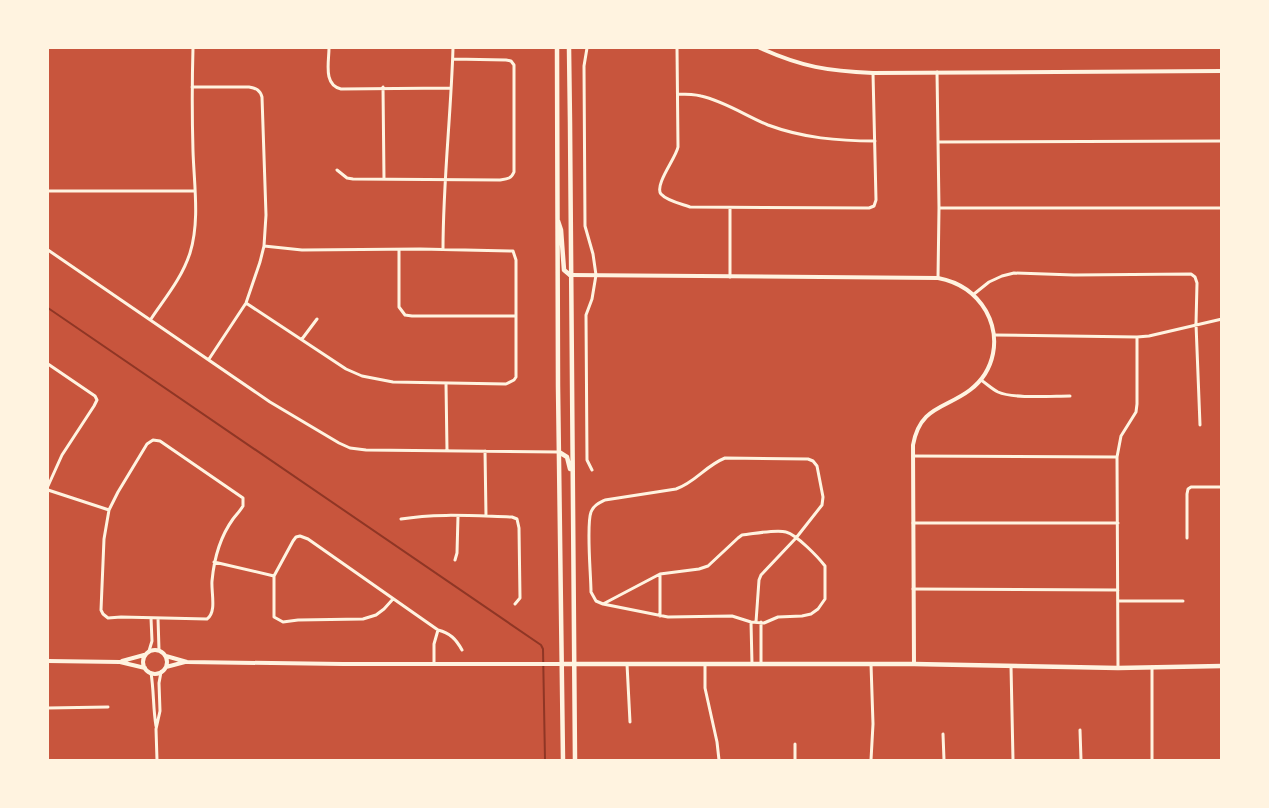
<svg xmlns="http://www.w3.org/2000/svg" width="1269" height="808" font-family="'Titillium Web',sans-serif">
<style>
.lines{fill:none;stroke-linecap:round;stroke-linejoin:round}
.stream{stroke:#8f3625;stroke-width:2}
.minor{stroke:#fff3e0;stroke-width:3}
.tertiary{stroke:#fff3e0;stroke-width:4}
.secondary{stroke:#fff3e0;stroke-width:4.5}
</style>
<rect width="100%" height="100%" fill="#c8553d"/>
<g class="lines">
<!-- stream -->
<path class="stream" d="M48,308L541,645L543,649L545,760"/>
<!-- minor -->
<path class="minor" d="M329,48C329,62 323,85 341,89L451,88
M587,48L584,66L585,226L593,254L596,275L592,299L586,315L587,460L592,470
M677,48L678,147C676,158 654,185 661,194C667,201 682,204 690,207L869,208L874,206L876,200L873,73
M937,72L939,208L938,278
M192,87H249C256,88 260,90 262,97L266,215L264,246L260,262L246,303L209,359
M383,87L384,179
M678,94C685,94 693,94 701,96C724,101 746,116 768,125C803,138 838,141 875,141
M938,142L1222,141
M337,170L347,178L353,179L500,180C507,179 511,179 514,172V65L511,61L506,60L453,59
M48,191H195
M939,208H1222
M443,249C443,182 451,115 453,48
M48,250L270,402L339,443L350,448L366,450L559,452
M399,250V307L405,315L412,316H516
M730,277V208
M974,294L989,282L1002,276L1014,273L1074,275L1191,274L1195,277L1197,283L1196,324L1200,425
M246,303L346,369L362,376L393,382L506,384L514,380L516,377V260L513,251L420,249L302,250L264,246
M151,319C165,298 182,278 190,253C200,221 194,184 193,151C192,116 192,82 193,48
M994,335L1137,337L1149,336L1222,319
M302,339L317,319
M48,364L95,396L97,400L94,406L62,455L48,486
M981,380C987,384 992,389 998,392C1013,399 1052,396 1070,396
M446,384L447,450
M153,440L160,441L243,498V506C240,511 237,514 233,519C220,537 214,559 212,581C211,592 217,612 207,619L121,617L108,618L103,614L101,610L104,539L109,510L118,492L147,444Z
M485,451L486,516
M913,456L1117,457
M48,490L109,510
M401,519C437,513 475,516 512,517L517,519L519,528L520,598L515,604
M913,523H1118
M1187,538V494L1188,489L1191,487H1222
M455,560L457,553L458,516
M214,562L274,576
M913,589L1118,590
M393,599L384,609L376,615L363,619L298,620L283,622L274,617V576L293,541L296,537L300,536L308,539L438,630C450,633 456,639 462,650
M1118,601H1183
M603,604L660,574L699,569L708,566L738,538L742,535C753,534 776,529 786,532C797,535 818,557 825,566V599L818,609L811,614L802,616L778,617L764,623L751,622L732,616L668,617L603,604L596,601L591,592C591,575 586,525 591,512C594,505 599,503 605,500L676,489C696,482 705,466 725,458L808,459L813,461L817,466L823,497L822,505L796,538L761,575L759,580L756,622
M660,616V574
M158,618L159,650
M751,622L752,664
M149,651L152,641L151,618
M434,664V644L438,630
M627,664L630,722
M705,664V688L717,742L719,760
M761,664V622
M1011,666L1013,760
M1152,667V760
M1118,668L1117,457L1121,436L1136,412L1137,404V337
M151,673C154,691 153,709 156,726
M48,708L108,707
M1080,730L1081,760
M943,734L944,760
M157,760L156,729L160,711L159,683L161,672
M795,760V744
M871,760L873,724L871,664"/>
<!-- tertiary -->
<path class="tertiary" d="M760,48C802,67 828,71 873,73L1222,71
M570,275L938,278C959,282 975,292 986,311C1001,338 995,371 970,390C945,409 920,406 913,445L914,664
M143 662a12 12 0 1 1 24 0a12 12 0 1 1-24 0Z
M166,656L187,662L343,664H562
M48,661L120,662L145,668
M122,661L144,655
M166,667L185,662"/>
<!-- secondary -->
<path class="secondary" d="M557,48L558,386L563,760
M569,48L570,123L575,760
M558,221L561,230L564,270L570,275
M559,452L567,457L570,469
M562,664H914L1118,668L1222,666"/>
</g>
<!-- border -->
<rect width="1269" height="808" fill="none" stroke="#fff3e0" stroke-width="98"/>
</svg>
